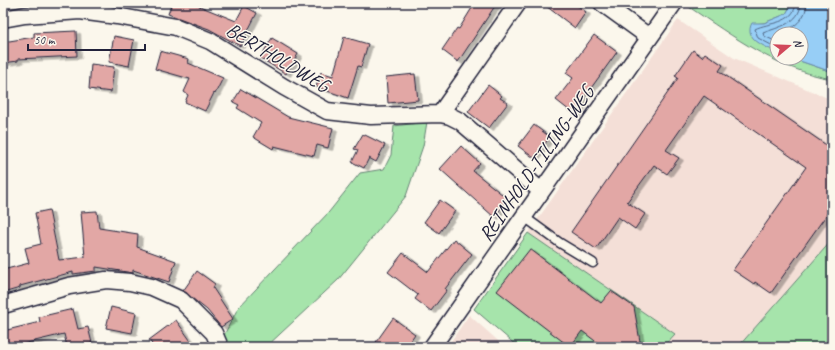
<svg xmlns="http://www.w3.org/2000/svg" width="835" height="350" font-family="Caveat,sans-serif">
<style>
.built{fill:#f4dfd7}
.green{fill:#a6e4ab;stroke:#648373}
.water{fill:#97cef6;stroke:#6889ab}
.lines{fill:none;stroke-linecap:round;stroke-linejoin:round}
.shore{stroke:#516786;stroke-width:1}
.building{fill:#e2a7a5;stroke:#22223b;filter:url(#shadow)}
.lane-casing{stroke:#22223b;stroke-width:11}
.street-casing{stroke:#22223b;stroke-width:19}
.lane{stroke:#fbf7ec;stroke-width:8}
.street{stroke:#fbf7ec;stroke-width:16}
.labels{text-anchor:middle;stroke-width:3;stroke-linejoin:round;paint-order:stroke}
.street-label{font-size:20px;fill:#22223b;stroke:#fbf7ec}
</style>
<defs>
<filter id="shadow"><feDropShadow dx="4.5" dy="2.5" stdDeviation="0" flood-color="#0004"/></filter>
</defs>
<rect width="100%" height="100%" fill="#fbf7ec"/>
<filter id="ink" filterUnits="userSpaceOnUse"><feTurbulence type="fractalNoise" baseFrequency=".025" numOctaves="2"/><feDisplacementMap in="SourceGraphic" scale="8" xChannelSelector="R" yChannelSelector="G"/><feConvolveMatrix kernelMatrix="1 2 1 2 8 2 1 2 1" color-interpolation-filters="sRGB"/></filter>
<g filter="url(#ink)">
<!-- built -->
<path class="built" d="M678,20L734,58L832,100V240L738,347H663L675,334L528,233Z
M469,315L505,347H447Z"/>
<!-- green -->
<path class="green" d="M692,3H792L786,14L764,23L752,24L766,47L777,52V58H791L832,72V79C778,70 734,37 689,7Z
M427,122L423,146L406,196L338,280L266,347H224L223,337L238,308L329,212L360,173L384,169L391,155L394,126Z
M528,233L675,334L663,347H518L474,309Z
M832,240V347H738Z"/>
<!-- water -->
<path class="water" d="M792,3H832V72L791,58H801V34H777V52C766,47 743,39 752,23H764L786,14Z"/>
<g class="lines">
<!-- shore -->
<path class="shore" d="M780,34C793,28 806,20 807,3
M777,42L764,36L763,33C778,27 800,24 801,3
M777,48L758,38L755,29C768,22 794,25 796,3"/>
</g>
<!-- building -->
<path class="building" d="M172,3H192L236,21L244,6L257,13L240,46L209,29L168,14Z
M475,3H497L458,62L442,50L457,28L459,29Z
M542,3H574L586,12L575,28Z
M76,31L77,56L18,59V61L3,63V42L34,37V33Z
M594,35L617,52L581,102L583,103L575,115L556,100L573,78L566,73Z
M114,36L134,40L129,66L109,62Z
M344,37L368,44L361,67L358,66L348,98L316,87L321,72L333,76Z
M272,38L298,54L286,74L260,58Z
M693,50L702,57L705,53L723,65L719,71L832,149V207L771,293L755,282L754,284L733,270L806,167L704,96L666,150L679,158L667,174L654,165L627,202L645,214L635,229L618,217L596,249L571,232L678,78L675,76Z
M160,51L189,59L188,63L223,78L215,94L214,93L205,111L185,102L188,95L184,92L190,79L155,69Z
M91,64L114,67L111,92L89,89Z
M415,74L418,100L388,103L386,77Z
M488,85L502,96L500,98L508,103L489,128L468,112Z
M241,89L288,117L333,128L328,148L317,145L314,156L274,146L273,149L253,137L261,123L237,108L239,105L233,102Z
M534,125L550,137L534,158L518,146Z
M363,134L385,145L376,162L369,158L364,168L352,162L358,150L354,149Z
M461,146L480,163L473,171L508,199L494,217L440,169Z
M440,200L455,211L439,233L424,222Z
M49,210L59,260L85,257L81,212L97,211L99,228L138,234L137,247L176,261L169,282L133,270V273L96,267V271L73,274V272L20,286V288L3,293V270L29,263L25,248L41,244L35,213Z
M454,239L472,254L445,289L447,290L431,311L415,299L418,295L388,272L403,253L428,272Z
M530,249L601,303L611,291L634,307L641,347H603L582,331L570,347L497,291Z
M197,271L215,284L213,288L233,319L221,327L207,310L183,291Z
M111,307L136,313L132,333L106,328Z
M73,309L78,329L88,327L92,343L67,347L64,334L10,347H3V331L40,322L39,317Z
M393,318L415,334L406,347H382L376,342Z
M176,320L195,347H154L149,340Z"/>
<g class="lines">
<defs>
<path id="lane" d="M523,216L560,243L593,263"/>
<path id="street" d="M602,3L649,37
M3,19L25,15L80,11L117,16L176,27L210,41L284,87L327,111L371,116L440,114L450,116L460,121L541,191
M440,114L518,3
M3,305L69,286L106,280L130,282L152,287L181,300L214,333L220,347
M432,347L674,3"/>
</defs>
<!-- lane casing -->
<use href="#lane" class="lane-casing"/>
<!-- street casing -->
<use href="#street" class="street-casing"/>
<!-- lane -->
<use href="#lane" class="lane"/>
<!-- street -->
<use href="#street" class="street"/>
</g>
</g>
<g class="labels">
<!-- street labels -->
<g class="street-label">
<text transform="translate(278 57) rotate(31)" y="7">BERTHOLDWEG</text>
<text transform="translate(536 163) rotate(-55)" y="7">REINHOLD-TILING-WEG</text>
</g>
</g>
<!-- margin -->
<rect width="835" height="350" fill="none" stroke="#fbf7ec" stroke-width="16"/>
<rect x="8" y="8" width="819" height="334" fill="none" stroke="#22223b" stroke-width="1.5" filter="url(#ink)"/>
<!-- north arrow -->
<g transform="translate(789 46) rotate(71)"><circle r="19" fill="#fbf7ec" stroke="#a4a2a5"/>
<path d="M0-3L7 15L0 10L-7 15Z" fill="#d1495b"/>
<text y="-6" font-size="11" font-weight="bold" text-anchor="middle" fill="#22223b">N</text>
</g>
<!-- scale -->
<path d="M28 44v6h117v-6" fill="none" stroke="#22223b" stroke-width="2"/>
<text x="34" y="44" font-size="12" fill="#22223b" stroke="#fbf7ec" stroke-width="3" paint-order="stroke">50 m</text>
</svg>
